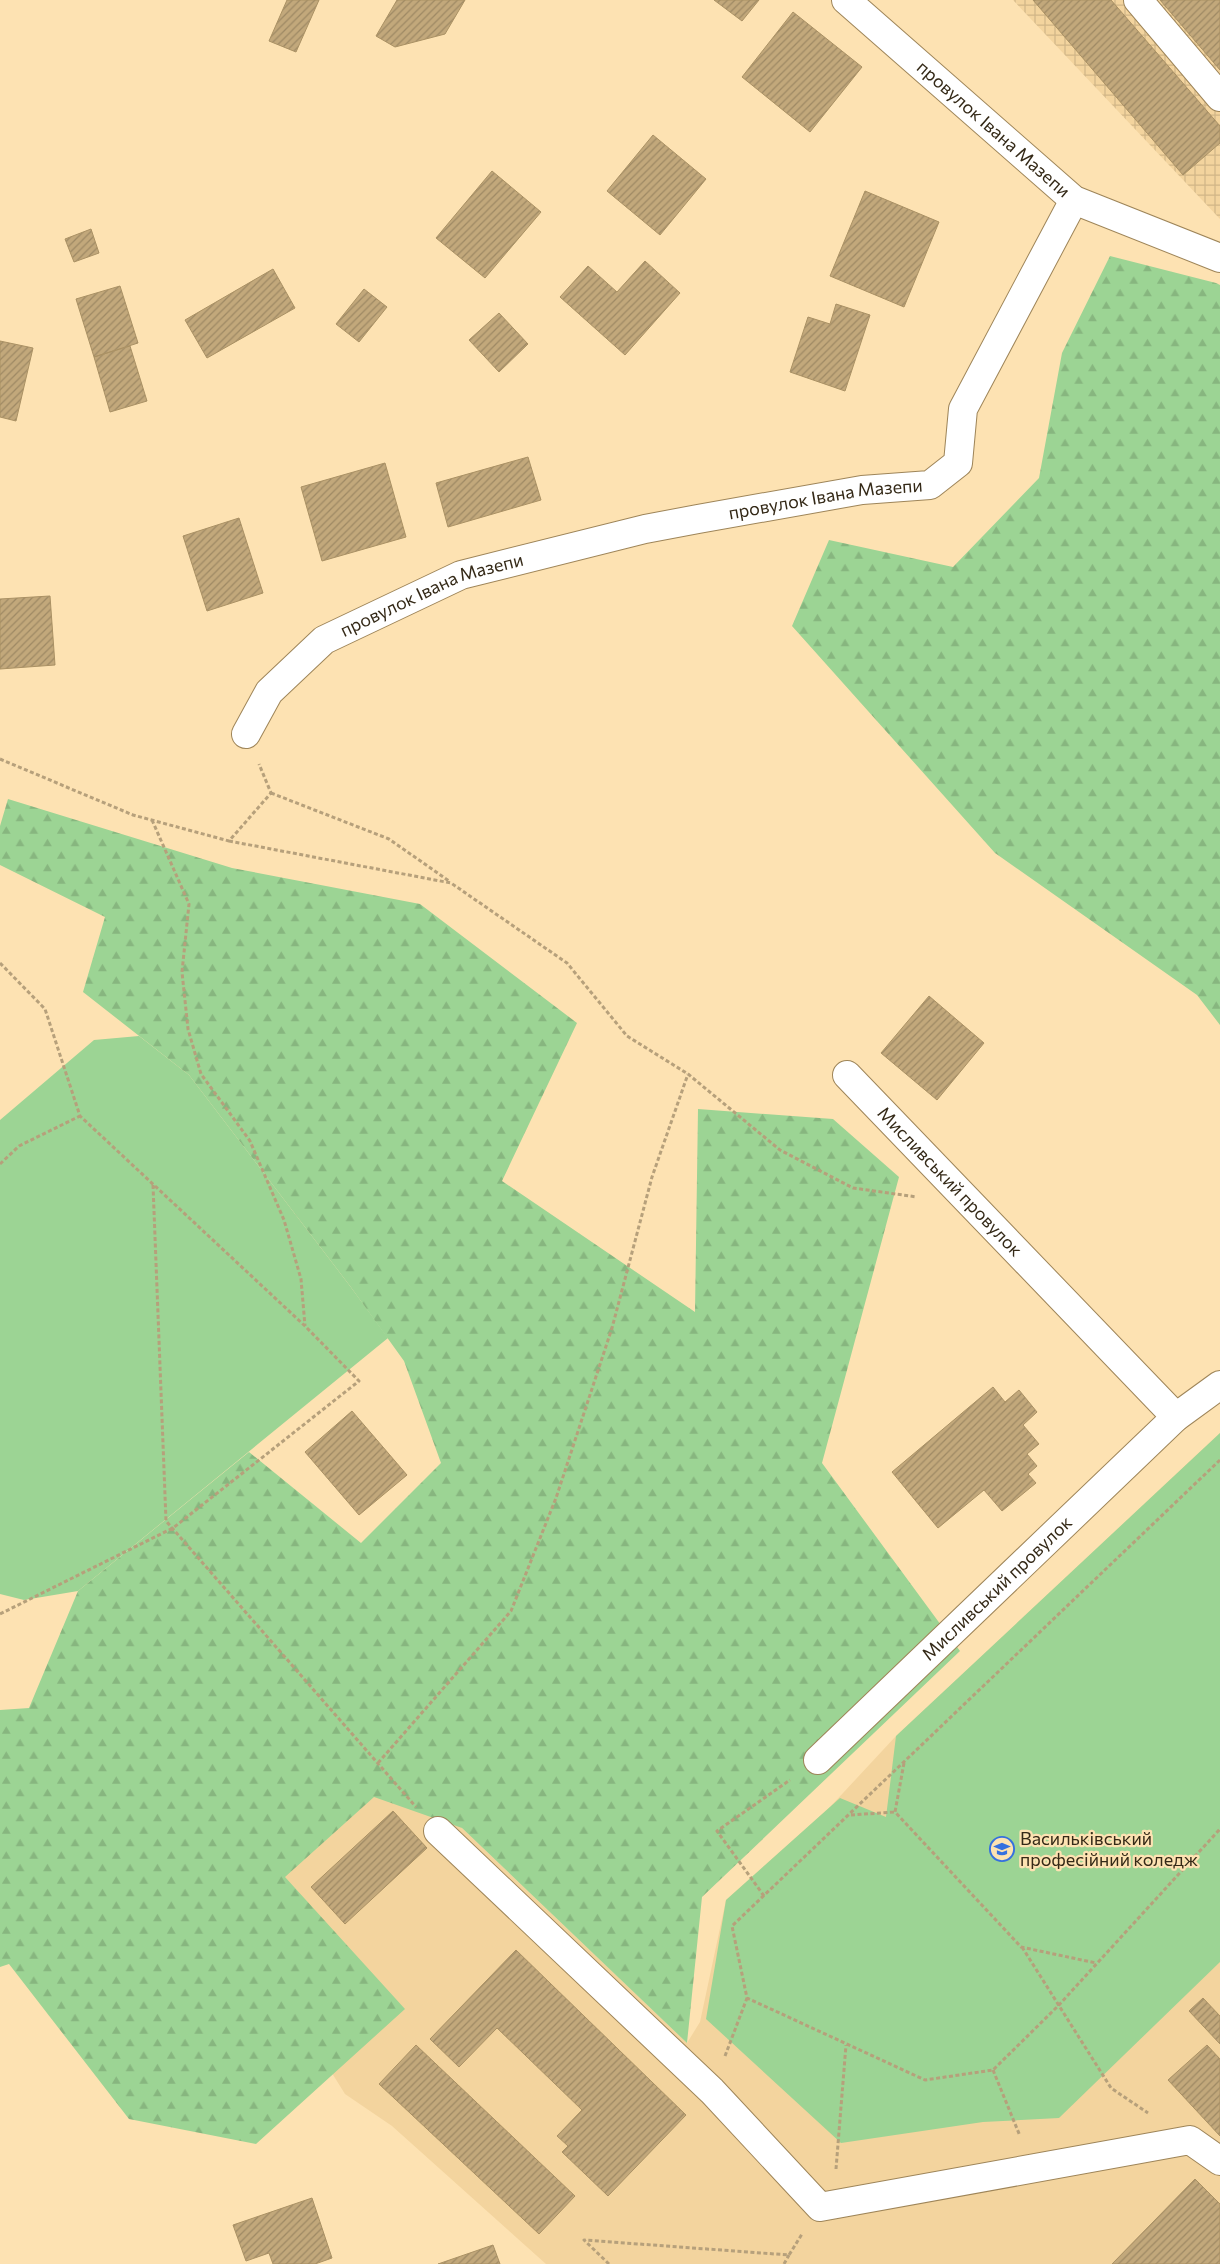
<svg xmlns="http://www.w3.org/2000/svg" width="1220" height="2264" font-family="Commissioner,sans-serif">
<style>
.built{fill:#f3d49e}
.industrial{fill:url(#industrial-grid)}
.green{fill:#9cd494}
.forest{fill:url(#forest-firs)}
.building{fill:url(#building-hatch);stroke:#aa9164}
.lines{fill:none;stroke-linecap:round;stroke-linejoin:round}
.minor-casing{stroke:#9e8559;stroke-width:30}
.path{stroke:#b6a07b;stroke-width:3;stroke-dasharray:4 2.5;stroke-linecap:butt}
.minor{stroke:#fff;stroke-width:28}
.labels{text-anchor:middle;stroke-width:4.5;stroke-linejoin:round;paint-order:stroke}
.street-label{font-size:18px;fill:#342917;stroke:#fde2b2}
.poi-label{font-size:18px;fill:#342917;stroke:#fde2b2;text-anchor:start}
</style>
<defs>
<pattern id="industrial-grid" width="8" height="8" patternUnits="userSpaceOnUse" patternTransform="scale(1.25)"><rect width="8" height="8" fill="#f3d49e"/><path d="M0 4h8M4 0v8" fill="none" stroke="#d1b687"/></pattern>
<pattern id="forest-firs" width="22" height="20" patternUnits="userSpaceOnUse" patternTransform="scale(1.25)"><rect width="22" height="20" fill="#9cd494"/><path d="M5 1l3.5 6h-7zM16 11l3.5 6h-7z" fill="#87b67f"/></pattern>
<pattern id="building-hatch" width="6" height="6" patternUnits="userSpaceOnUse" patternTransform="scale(1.25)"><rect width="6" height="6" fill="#c2a87b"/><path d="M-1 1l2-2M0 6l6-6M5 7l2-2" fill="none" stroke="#9e8964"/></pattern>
</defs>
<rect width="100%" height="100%" fill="#fde2b2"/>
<!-- built -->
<path class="built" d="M1220,1433V2264H546L392,2126L345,2094L274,1980L251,1869L387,1752L462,1828L687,2043L700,2022L726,1900L830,1807L896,1736Z"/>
<!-- industrial -->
<path class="industrial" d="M1013,0H1220V219Z"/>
<!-- green -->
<path class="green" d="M139,1036L189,1075L350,1286L388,1338L78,1591L24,1600L0,1594V1120L94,1040Z
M1220,1433V1962L1059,2118L983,2122L841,2143L706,2019L726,1900L840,1798L886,1817L896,1736Z"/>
<!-- forest -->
<path class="forest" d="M1110,256L1216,283L1220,285V1025L1197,995L995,853L792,626L829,540L953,567L1039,478L1062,353Z
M8,799L232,868L420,904L577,1023L502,1181L695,1312L698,1109L833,1119L899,1177L822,1463L960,1651L702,1897L687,2043L462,1828L374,1797L285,1877L405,2009L256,2144L129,2119L9,1964L0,1967V1710L29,1708L78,1591L249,1452L361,1543L441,1463L404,1361L350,1286L189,1075L83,992L105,917L0,865V826Z"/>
<!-- building -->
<path class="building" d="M287,0H319L296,52L269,41Z
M397,0H465L445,34L395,47L376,36Z
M714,0H759L742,21Z
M1033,0H1111L1220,126V143L1183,175Z
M1160,0H1220V70Z
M793,12L862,67L810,132L742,77Z
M653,135L706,179L660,235L607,191Z
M492,171L541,212L485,278L436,238Z
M865,191L939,222L904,307L830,276Z
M91,229L99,253L74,262L65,239Z
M645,261L680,293L625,355L560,297L588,266L617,292Z
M273,269L295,308L207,358L185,320Z
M120,286L138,343L94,357L76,299Z
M364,289L387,307L359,342L336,324Z
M836,304L870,315L845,391L790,372L808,317L830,324Z
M499,313L528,344L499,372L469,340Z
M0,341L33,348L16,421L0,417Z
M130,346L147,401L110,412L94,357Z
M528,457L541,500L448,527L436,483Z
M385,463L406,537L322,561L301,487Z
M239,518L263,593L207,611L183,536Z
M50,596L55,665L0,669V599Z
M929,996L984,1043L937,1100L881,1053Z
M993,1387L1005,1402L1019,1390L1037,1412L1023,1425L1039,1444L1027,1454L1037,1466L1028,1474L1036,1483L1002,1511L984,1490L938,1528L892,1472Z
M352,1411L407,1475L359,1515L305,1452Z
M393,1811L427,1848L345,1924L311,1887Z
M516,1950L686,2115L608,2196L562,2152L568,2146L557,2136L582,2110L497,2028L459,2067L430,2039Z
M1203,1998L1220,2016V2044L1189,2011Z
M416,2045L575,2196L539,2234L379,2084Z
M1207,2045L1220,2059V2136L1168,2080Z
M1195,2179L1220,2204V2264H1112Z
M312,2198L332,2258L315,2264H273L269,2253L246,2261L233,2225Z
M493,2245L500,2264H438Z"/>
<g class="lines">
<defs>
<g id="minor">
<path id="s1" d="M846,0L1074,200L1220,258"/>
<path d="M1138,0L1220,97"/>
<path id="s2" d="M246,734L269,692L324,640L461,575L645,529L698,519L862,490L930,485L958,463L963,409L1074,200"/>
<path id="s3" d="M847,1075L1176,1417"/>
<path id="s4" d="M818,1760L1176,1417L1220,1385"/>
<path d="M438,1831L712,2091L820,2207L1190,2140L1220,2161"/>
</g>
</defs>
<!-- minor casing -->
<use href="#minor" class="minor-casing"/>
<!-- path -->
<path class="path" d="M0,759L133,815L229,841L271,793L259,764
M271,793L389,839L449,881
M152,820L189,904L182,972L188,1029L201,1074L250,1141L284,1220L301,1279L305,1326
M229,841L451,883L567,963L627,1036L688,1074L780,1150L853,1188L917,1197
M0,963L45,1009L80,1116L305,1326L359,1381L173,1528L0,1614
M0,1164L19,1146L80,1116
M153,1185L166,1521L416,1807
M1220,1460L732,1926L747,1998L925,2080L993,2070L1058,2006L1220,1829
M378,1763L511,1611L556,1498L612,1328L652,1177L688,1074
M904,1763L895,1812L1021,1947L1096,1963
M851,1815L895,1812
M764,1896L717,1831L790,1780
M1022,1947L1111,2088L1148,2113
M725,2056L747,1998
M993,2070L1020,2136
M836,2169L846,2045
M609,2264L584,2240L789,2255L802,2234
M784,2264L789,2255"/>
<!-- minor -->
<use href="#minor" class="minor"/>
</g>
<!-- icons -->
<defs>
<symbol id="university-ring" viewBox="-11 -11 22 22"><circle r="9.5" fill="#fde2b2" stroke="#3570df" stroke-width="1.5"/><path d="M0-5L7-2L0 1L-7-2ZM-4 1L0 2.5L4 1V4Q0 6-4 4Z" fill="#3570df"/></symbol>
</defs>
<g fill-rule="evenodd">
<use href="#university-ring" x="988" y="1835" width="28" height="28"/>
</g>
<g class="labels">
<!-- street labels -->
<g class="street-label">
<text dy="6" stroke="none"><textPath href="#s1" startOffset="196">провулок Івана Мазепи</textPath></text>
<text dy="6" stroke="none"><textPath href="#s2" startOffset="648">провулок Івана Мазепи</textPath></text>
<text dy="6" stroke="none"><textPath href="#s2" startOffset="241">провулок Івана Мазепи</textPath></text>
<text dy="6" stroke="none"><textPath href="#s3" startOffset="148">Мисливський провулок</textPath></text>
<text dy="6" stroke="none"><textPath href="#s4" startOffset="248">Мисливський провулок</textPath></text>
</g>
<!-- poi labels -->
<g class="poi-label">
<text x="1020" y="1845">Васильківський<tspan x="1020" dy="21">професійний коледж</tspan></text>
</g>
</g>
</svg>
